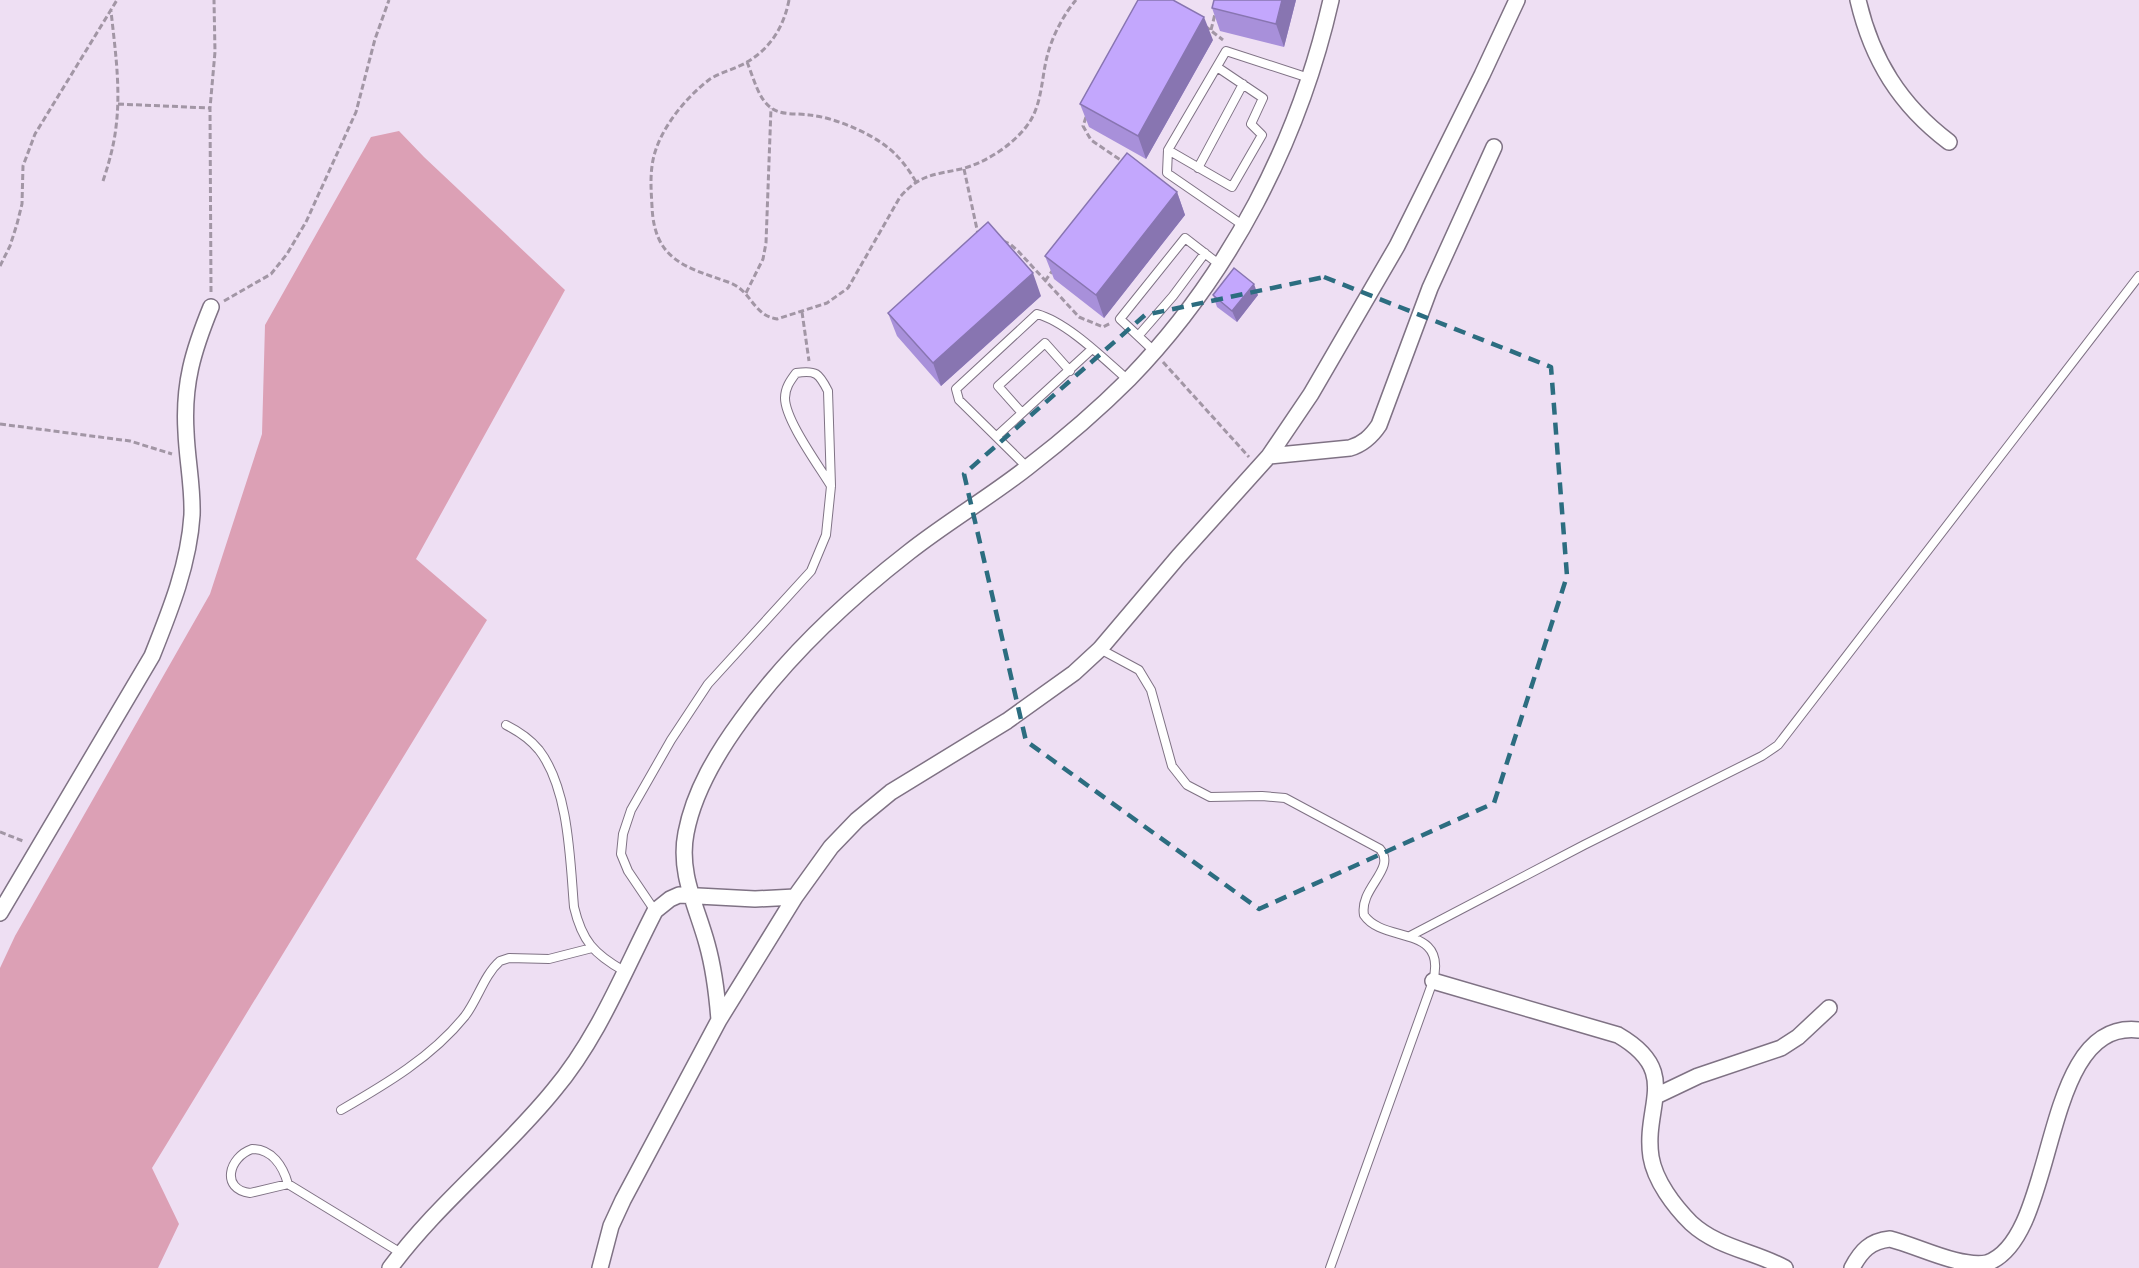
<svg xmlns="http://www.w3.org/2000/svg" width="2139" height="1268" font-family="'Nunito Sans',sans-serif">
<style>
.green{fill:#dca0b5}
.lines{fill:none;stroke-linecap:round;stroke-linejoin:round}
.lane-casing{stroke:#7f7284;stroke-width:10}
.street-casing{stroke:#7f7284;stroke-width:18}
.path{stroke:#a296a5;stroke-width:3;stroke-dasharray:6 3;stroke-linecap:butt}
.lane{stroke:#fff;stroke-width:8}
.street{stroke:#fff;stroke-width:15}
.wall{fill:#a890da}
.shaded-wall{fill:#8875b1}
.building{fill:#c3a7fd;stroke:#8875b1;stroke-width:1.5}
.marked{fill:none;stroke:#2c6d80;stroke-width:4.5;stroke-dasharray:12 8;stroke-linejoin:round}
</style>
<rect width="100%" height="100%" fill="#eedff3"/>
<!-- green -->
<path class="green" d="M399,131L424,157L565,290L416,559L487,620L152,1168L179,1224L158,1268H0V968L15,936L210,594L262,434L265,325L371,137Z"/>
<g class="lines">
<defs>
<path id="lane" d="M1168,150L1232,187L1262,135L1251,124L1263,98L1217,67
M1198,168L1243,84
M1244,226L1167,173L1168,150L1226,51L1309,78
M1139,335L1173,296L1205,253
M1154,351L1120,319L1185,238L1220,265
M1022,413L998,386L1045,343L1070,371
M997,436L1092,349
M1028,468L959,400L956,389L1037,314C1067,322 1104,359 1128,380
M1100,649L1139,670L1151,690L1172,766L1187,785L1210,797L1262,796L1285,798L1380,849C1397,869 1359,888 1364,915C1383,944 1448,924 1433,981L1330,1268
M506,725C518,731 530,739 539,750C569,789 570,860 574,907C582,941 594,954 624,971
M655,911L628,871L621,854L623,834L631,810L671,740L708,684L811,571L826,535L831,486L828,391C819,373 816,370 796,373C790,381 785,388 785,398C785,420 819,466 831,486
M1410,936L1584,845L1762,756L1778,745L2139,276
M341,1110C386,1084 432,1057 465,1016C478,999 484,975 500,961L509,958L549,959L592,948
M252,1149C272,1149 283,1166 288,1184L250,1193C220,1189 229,1157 252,1149Z
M288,1184L401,1253"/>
<path id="street" d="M1858,0C1872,60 1900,105 1949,142
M1269,456L1350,448C1363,444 1371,437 1379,425L1430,288L1494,147
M0,913L152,656C170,611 189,564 192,515C193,487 187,460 186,432C183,384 193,351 211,307
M1433,981L1618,1035C1682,1072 1643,1105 1651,1157C1655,1181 1674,1206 1691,1223C1718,1248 1754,1251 1785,1268
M719,1020C717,994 714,969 707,944C697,907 678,873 686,833C694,791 717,753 742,719C788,655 846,601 909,552C947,522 990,497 1028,467C1063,440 1098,410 1129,379C1230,275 1299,141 1331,0
M1656,1096L1698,1076L1781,1048L1798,1037L1829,1008
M390,1268C438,1203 503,1153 554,1090C598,1038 624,971 655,911L670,899L679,895L755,899L795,897
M600,1268L611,1226L623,1200L719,1020L795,897L831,847L857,820L891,792L1007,721L1074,673L1100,649L1178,557L1269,456L1311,394L1397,246L1482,75L1517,0
M1852,1268C1861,1251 1870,1241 1890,1239C1918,1246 1959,1268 1987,1263C2060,1238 2038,1018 2139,1030"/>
</defs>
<!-- lane casing -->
<use href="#lane" class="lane-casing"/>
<!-- street casing -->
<use href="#street" class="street-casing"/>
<!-- path -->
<path class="path" d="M789,0C784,26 771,48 747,62C736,69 721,72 710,79C685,98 659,130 653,160C650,175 651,190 652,206C654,260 685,267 728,282C752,290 752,315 777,319L827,303L848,288L900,197C920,174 934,175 961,169C985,163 1011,146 1026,127C1043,106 1041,77 1048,53C1053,35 1064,14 1076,0
M1205,26L1223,40
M1211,30L1215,14
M747,62C753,76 758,98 770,107C780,116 798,113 810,115C837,118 879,136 897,156C904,163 911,173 916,182
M118,104L210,108
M1086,117L1083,126L1091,140L1122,161
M964,169L978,234
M103,181C109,163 114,145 116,127C121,88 115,49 111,11
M1003,241L1010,244L1018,251L1079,317L1103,327L1111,323
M0,266L10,246L17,224L22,204L23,166L35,134L117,0
M1045,281L1053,270
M211,292L210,108L215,52L214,0
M746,293L763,259L766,243L771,108
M224,301L271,274L287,254L306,222L356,112L375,39L389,0
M802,312L809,361
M1163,362L1249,457
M0,424L130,441L172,454
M0,832L23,841"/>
<!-- lane -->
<use href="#lane" class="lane"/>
<!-- street -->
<use href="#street" class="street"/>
</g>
<!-- wall -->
<path class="wall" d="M1296,0L1284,47L1220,31L1212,8Z
M1213,40L1146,159L1089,127L1080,104Z
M1177,192L1185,215L1104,318L1054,279L1045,256Z
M1213,295H1258L1237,322L1217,307Z
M1041,296L941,386L897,336L888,313Z"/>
<!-- shaded-wall -->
<path class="shaded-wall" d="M1282,0H1296L1284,47L1276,24Z
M1204,17L1213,40L1146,159L1138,136Z
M1177,192L1185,215L1104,318L1096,295Z
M1033,273L1041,296L941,386L933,363Z
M1254,284L1258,295L1237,322L1232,311Z"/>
<!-- building -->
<path class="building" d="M1138,0H1173L1204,17L1138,136L1080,104Z
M1214,0H1282L1276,24L1212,8Z
M1127,153L1177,192L1096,295L1045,256Z
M988,222L1033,273L933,363L888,313Z
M1234,268L1254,284L1232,311L1213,295Z"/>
<!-- marked area -->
<path class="marked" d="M1324,277L1551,367L1567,576L1494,803L1259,909L1026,741L964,474L1145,315Z"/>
</svg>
